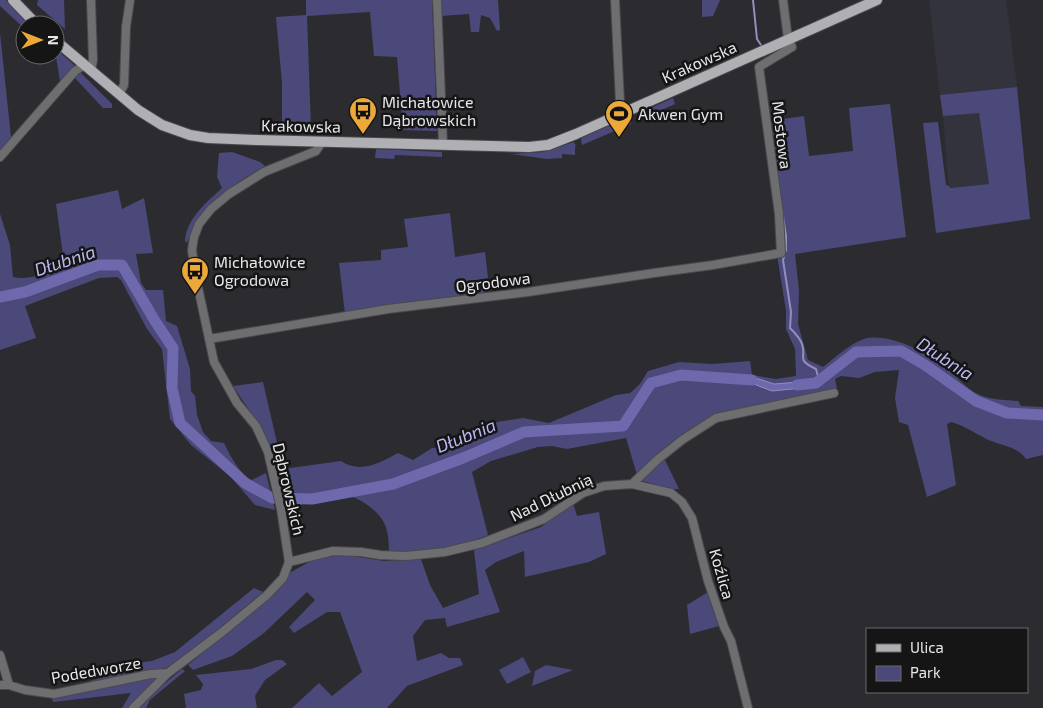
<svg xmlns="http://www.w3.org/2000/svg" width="1043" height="708" font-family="'Exo 2',sans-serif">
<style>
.built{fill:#33333d}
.green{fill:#4b487a}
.water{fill:#6e69ad;stroke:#928fbf}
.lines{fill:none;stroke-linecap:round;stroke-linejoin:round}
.stream{stroke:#928fbf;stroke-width:2}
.river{stroke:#6e69ad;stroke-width:11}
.minor-casing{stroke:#4a4a4e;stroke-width:10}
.major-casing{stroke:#4a4a4e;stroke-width:12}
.minor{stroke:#6e6e70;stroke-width:8}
.major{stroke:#b0b0b4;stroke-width:10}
.labels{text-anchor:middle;stroke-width:5;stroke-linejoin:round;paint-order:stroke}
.street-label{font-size:16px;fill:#e7e7ea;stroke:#151516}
.poi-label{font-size:16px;fill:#e7e7ea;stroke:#151516;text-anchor:start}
.water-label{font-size:18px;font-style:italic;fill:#bbb9f2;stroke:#151516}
</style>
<rect width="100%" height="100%" fill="#2c2c30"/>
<!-- built -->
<path class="built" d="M929,0H1006L1017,87L940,95Z
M979,112L989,184L949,188L943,116Z"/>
<!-- green -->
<path class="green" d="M0,0H6L29,25H25V29L0,6Z
M38,0H64L65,29L37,5Z
M306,0H432L437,131L403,130L397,57L374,56L370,12L307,16L311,129L282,130V83L276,17L306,15Z
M440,0H498L500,30L497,31L490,18L481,15L479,32H471L469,14L441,16Z
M702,0H720L713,16L702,17Z
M0,33L11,137L60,81L56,57L54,55L55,48L74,65L61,86L0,154Z
M79,71L112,104V108H103L74,77Z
M1017,87L1030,219L936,233L923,123L938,122L946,185L949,186L950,188L989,184L979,113L943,116L940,95Z
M673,98L675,104L639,120L638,114Z
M890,104L906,237L795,254L799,291L798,324L808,360L823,367C835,358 849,344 864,339C886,332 928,352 945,366C957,376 965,389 980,395C992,400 1006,400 1018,401L1021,406L1043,407V455L1026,459C1018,447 1004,446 991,441C977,435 966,426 951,422L947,424L956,485L927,497L908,425L899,422L895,398L899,370L875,372L859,378L841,376L835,379L837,389L714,415L637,475L626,438L567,449L552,446L538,447L491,461L472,472L488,535C454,549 425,550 389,553C389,529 386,518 366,504C360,500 355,497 348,496C339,494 300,505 288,508L283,488L280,486L272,453L264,432L233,386L263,382L283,469L341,461C360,474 380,463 398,453L413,460L432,448L453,447L482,436L497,422L523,418L549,423L616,395L630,393L640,384L648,371L679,362L712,364L750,361L752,375L776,379L796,376L795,349L786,329V311L777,255H784L769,121L804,116L809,156L853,151L849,108Z
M627,117L630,118L631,124L582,145L581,139L584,137Z
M574,142L576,146L575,147V155L562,154V158L547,159L511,154L543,152Z
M376,149L442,152V157L395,155L394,159L375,158Z
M232,152L260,162L265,166C233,184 200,206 187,243L185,241C186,219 207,202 222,188L217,177L219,153Z
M118,190L122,209L144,198L153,253L136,254L141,283L146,290H163L166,321L177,326L190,369L191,391L195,396L197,415L203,432L211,441L224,443C229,454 241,476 252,480L266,473L275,510L255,505L231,477L191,445L170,419L162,349L147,329L121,280L117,277L99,278L25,306L36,338L0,350V214L10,245L13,277C31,281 48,272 64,263L56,204Z
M450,213L455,257L485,252L490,295L345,314L339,263L381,260V250L408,247L404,219Z
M664,458L679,489H671L639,480Z
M573,503L577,516L599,512L606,554L589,562L525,577L524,551L496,562L485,570L500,612L447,627L445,618L425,620L413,636L417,661L441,653L449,658H460L463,665L407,686L387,708H292L319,683L332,696L362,672L340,612H327L294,633L289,627L315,600L307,592L264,633L232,656L193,670L188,665L273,594L291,572L313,560L339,554L384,561L421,559L430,585L443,608L479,594L474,550L541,527Z
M254,588L263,592L184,658L166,668L143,672H129L121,676L91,683L90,681L115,674L114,666L152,661L175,652Z
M708,592L719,626L690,634L687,605Z
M523,657L531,672L507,684L499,670Z
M276,660H282L287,664L265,680L255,696L257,708H186L184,694L201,690L203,684L196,675L251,669Z
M546,665L573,670L532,686L535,671Z
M182,669L185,671L150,700L146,708H139L157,690Z
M153,678L156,679L155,683L129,708H122L131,693L53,702L52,699Z"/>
<!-- water -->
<path class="water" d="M736,375L750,376L774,384L811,381V387L772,391L751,383H739Z"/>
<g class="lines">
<!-- stream -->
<path class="stream" d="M753,0L757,39L761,45V48
M781,203L786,236V251
M784,257L783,260L791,312L790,328C794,332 800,338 802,344C807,358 795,359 816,369L819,380"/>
<!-- river -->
<path class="river" d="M0,297L25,292L98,265H122L155,321L173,348L172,388L180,423L245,483L272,498L312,499L393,484L463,458L524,432L623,426L651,383L681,375L752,380
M797,385L816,383L856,352L901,351L925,365L976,401L1007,413L1043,415"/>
<defs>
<path id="minor" d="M91,0L93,60L91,71
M437,0L443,145
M615,0L620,102L623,113
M119,94L124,85L126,27L130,0
M0,157L75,71L84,65
M209,339L388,309L528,292L654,273L713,265L781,253L779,214L759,67L792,47L788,39L783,0
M632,484L657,460L682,440L716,418L834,393
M289,562L333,551L361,552L380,555L406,556L445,552L482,543L544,519L583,493L604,486L632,484L671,493L682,502L692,518L708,581L724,627L731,641L748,708
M0,655L9,685
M0,685H9L25,690L54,694L151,674L168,673
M133,708L168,673L221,633L267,595L283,578L289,562L281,509L268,452L256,426L237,403L214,362L196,278L192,250L194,237L199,224L211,209L229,194L264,172L316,151L322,142"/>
<path id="major" d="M13,0L37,25
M55,40L138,110L162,125L190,135L208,138L257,140L529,147L548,145L576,134L877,0"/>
</defs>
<!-- minor casing -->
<use href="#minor" class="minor-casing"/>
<!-- major casing -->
<use href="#major" class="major-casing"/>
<!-- minor -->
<use href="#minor" class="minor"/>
<!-- major -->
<use href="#major" class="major"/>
</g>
<!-- icons -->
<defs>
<symbol id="bus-pin" viewBox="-11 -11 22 30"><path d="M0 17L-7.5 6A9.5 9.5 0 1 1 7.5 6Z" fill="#eca93a" stroke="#151516"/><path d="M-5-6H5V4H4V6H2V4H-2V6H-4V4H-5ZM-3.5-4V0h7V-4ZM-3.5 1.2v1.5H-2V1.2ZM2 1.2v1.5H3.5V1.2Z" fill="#111"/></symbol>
<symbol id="stadium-pin" viewBox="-11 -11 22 30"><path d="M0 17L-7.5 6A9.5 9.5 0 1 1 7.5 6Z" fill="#eca93a" stroke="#151516"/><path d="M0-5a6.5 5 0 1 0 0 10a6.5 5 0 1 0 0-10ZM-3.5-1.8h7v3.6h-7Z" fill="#111"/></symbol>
</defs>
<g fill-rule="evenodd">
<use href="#bus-pin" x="347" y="95" width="32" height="43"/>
<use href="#stadium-pin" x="603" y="98" width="32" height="43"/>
<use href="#bus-pin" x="179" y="255" width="32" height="43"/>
</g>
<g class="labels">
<!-- street labels -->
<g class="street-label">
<text transform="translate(699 62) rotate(-24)" y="6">Krakowska</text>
<text transform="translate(301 126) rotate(1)" y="6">Krakowska</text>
<text transform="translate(782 135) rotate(83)" y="6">Mostowa</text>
<text transform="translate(493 282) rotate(-7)" y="6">Ogrodowa</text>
<text transform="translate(289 489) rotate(77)" y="6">Dąbrowskich</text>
<text transform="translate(551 497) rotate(-26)" y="6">Nad Dłubnią</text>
<text transform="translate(722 574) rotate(74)" y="6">Koźlica</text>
<text transform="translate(96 670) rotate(-10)" y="6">Podedworze</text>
</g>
<!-- poi labels -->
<g class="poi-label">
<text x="382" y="108">Michałowice<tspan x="382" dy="18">Dąbrowskich</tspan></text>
<text x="638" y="120">Akwen Gym</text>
<text x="214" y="268">Michałowice<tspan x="214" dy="18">Ogrodowa</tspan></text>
</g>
<!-- water labels -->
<g class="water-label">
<text transform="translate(65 261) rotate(-18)" y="6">Dłubnia</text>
<text transform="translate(945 359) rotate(33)" y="6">Dłubnia</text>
<text transform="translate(466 436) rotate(-22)" y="6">Dłubnia</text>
</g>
</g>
<!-- legend -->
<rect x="866" y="628" width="162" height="65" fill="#151516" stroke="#69696b"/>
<rect x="876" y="644" width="25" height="8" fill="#b0b0b4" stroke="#69696b"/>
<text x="910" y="653" font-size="15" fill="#e7e7ea">Ulica</text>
<rect x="876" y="666" width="25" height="15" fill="#4b487a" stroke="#69696b"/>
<text x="910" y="678" font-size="15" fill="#e7e7ea">Park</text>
<!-- north arrow -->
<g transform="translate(40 40) rotate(90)"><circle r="24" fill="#151516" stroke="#69696b"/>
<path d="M0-4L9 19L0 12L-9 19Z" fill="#eca93a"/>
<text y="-8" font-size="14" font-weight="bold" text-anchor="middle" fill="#e7e7ea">N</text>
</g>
</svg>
